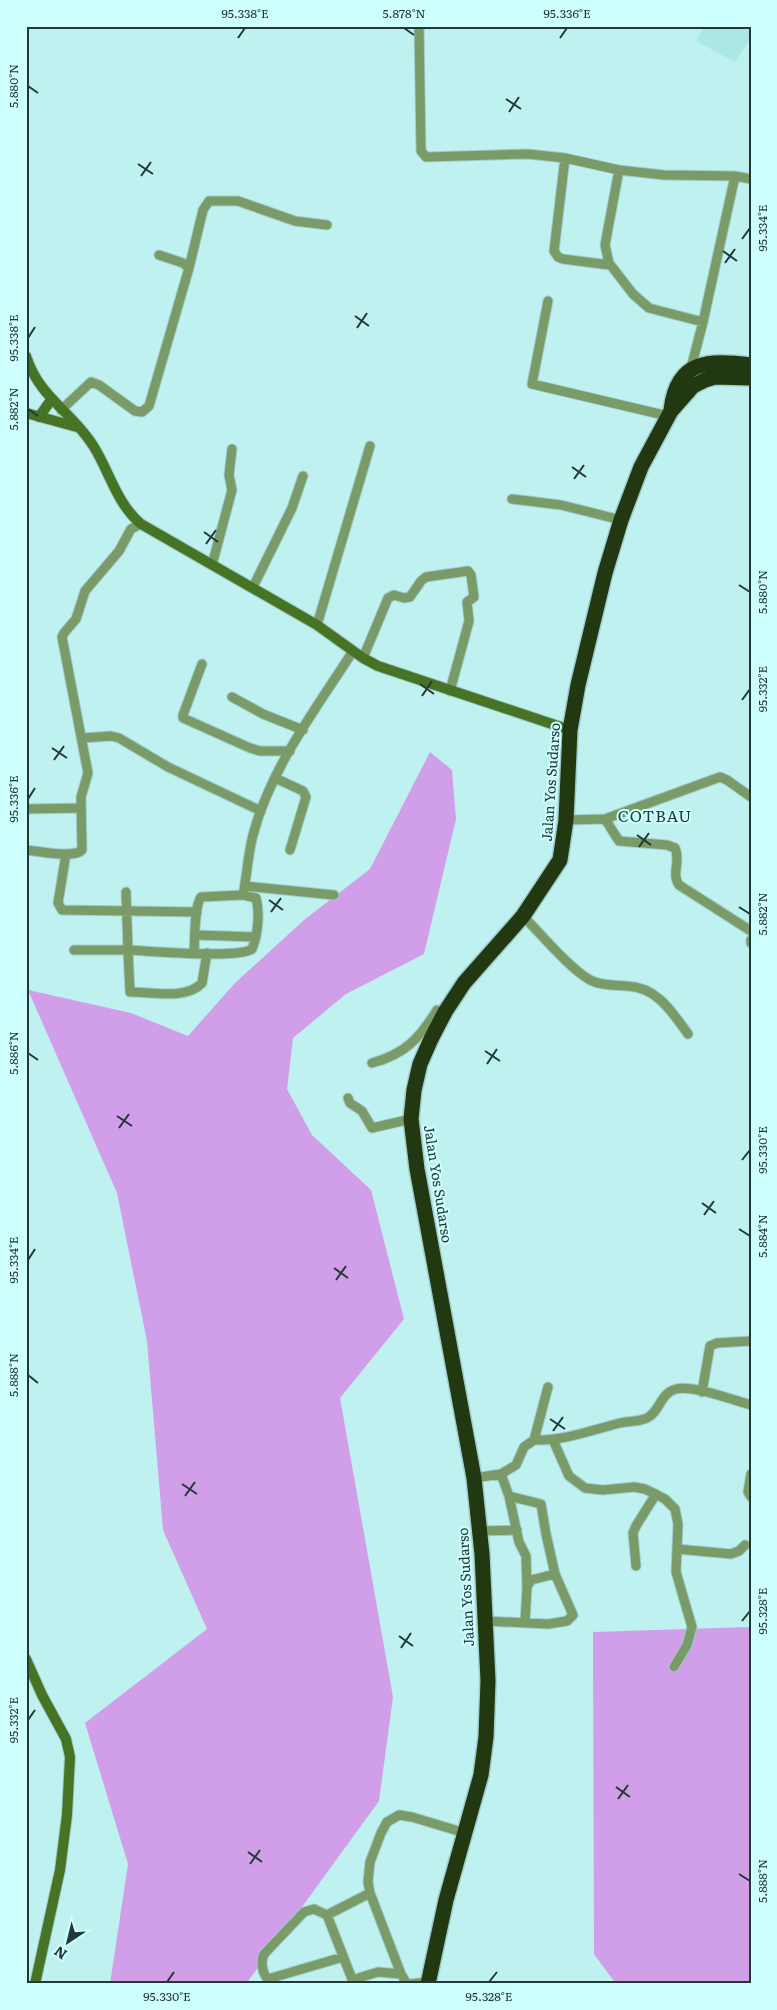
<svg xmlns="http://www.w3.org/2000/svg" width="777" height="2010" font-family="Literata,serif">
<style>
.built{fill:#aae7e5}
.forest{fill:#d19eea}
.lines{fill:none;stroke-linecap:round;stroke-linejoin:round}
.street-casing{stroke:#a0cccb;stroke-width:11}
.secondary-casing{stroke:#a0cccb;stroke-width:12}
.highway-casing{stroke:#a0cccb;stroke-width:18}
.street{stroke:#7a9a68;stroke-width:9}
.secondary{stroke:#467424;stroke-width:10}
.highway{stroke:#213810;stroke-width:15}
.ticks{fill:none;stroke:#233737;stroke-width:2}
.labels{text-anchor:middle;stroke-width:4;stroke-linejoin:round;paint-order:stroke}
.street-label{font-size:14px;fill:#233737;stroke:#ccfffd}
.quarter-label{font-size:16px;letter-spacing:1px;fill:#233737;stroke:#ccfffd}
.neatline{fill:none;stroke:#233737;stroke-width:2}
.ticks-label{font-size:12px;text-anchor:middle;fill:#233737}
</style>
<rect width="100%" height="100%" fill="#bff1f0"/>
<!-- built -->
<path class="built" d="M705,26H751V38L735,62L696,41Z"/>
<!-- forest -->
<path class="forest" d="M430,752L452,770L456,819L424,954L346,994L293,1038L287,1089L312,1135L371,1190L404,1319L340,1398L393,1697L379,1801L246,1984H110L128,1864L85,1723L207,1629L163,1530L147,1341L117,1193L28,990L131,1013L188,1036L235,983L304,920L370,869Z
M751,1627V1984H616L594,1954L593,1632Z"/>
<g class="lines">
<defs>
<path id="street" d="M419,26L421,151L426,157L528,154L565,158L619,170L664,175L735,176L751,179
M565,158L554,251L558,257L563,259L610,265
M619,170L605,245L609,263L633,294L649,308L703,322
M189,268L203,210L209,201H238L295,221L327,225
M548,301L532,384L668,416
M691,368L703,322L735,176
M61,410L91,382L99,385L135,411L142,412L149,406L189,268L183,263L159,255
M512,499L561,505L621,520
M212,565L232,490L229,475L232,449
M253,587L292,508L303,476
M317,625L370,446
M363,658L388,598L394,595L404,598L410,597L421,581L426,577L468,571L471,575L474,597L467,602L469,621L450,691
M202,664L183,715V718L250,748L260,751H290
M232,697L263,714L303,730
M82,738L111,736L119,738L168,767L261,811
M275,778L303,791L306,797L290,850
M26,809L81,808
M605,819L619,841L667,845L675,848C681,861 671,874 679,885L751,931
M566,820L605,819L720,777L727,780L751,797
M26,850C39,851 73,859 82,850L81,797L88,773L62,637L64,633L76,619L85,591L119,551L131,529L141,524
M66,854L58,903L62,910L197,912
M245,886L334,895
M126,892L128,950C150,951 238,959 252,949C258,935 260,912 256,898L243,895L201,897C194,907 195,939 194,953
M243,895C247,875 248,854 253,835C271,767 316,709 353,651
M523,916C541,934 569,968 590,980C601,986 615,985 627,986C657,987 672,1012 688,1034
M195,935L256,937
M751,940V943
M74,950H128L130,992C151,992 187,1000 202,983L207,953
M372,1063C405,1054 419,1039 437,1010L445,1012
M348,1098L350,1103L362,1111L372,1128L411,1119
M702,1392L710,1346L717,1343L751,1341
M534,1440C564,1441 592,1430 620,1423C629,1421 639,1422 647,1418C660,1412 660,1393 676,1389C693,1385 733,1400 751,1405
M553,1440L569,1476L585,1488L603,1490L634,1487L645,1489L665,1499L675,1509L678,1524L676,1572L692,1627L687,1645L674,1667
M501,1474L509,1496L519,1542L526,1556L527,1587L525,1622
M751,1474L748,1492L751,1497
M474,1478L501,1474L516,1465L524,1447L534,1440L548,1387
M480,1531L517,1530
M677,1549L731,1554L739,1551L745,1545
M636,1566L633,1533L636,1526L656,1494
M527,1587L531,1580L555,1574
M485,1621L548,1624L567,1621L573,1615L555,1574L546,1534L541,1504L509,1496
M327,1915L370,1893
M343,1957L268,1979C262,1974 260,1959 265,1953L304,1912L314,1909L327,1915L354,1984
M352,1980L378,1972L401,1974
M407,1984L401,1974L370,1893L368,1882L370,1862L381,1833L387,1822L399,1815L412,1817L465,1833
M410,1984L428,1982"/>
<path id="secondary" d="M26,356C39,398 73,412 94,447C110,473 117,504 141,524L317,625L363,658L378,666L570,730
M26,413L77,427
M39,417L51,400
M26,1659L42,1695L66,1739L70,1757L67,1815L60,1870L35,1984"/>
<path id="highway" d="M671,410C677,359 709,360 751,365
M428,1984L446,1900L481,1775L486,1737L488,1681L482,1554L474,1478L417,1169L411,1119L414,1090L420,1064L431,1039L445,1012L464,983L523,916L560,860L566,820L570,730L578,685L605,573L621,520L641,467L671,411L693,386L705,380L715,377L751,378"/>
</defs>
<!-- street casing -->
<use href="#street" class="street-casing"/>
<!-- secondary casing -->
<use href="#secondary" class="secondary-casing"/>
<!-- highway casing -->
<use href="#highway" class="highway-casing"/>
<!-- street -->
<use href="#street" class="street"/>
<!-- secondary -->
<use href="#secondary" class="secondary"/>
<!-- highway -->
<use href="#highway" class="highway"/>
</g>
<!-- ticks -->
<path class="ticks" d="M404,28L414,35M238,38L245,28M560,38L567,28M28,86L38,93M506,99L521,109M509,112L519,97M138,164L153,174M141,176L151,162M742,239L750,228M723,251L737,261M725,263L735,249M355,316L369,326M357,328L367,313M28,338L35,327M28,409L38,416M572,467L586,477M574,479L584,465M204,532L218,542M206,544L216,530M739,585L750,592M420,684L434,694M422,696L432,681M742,700L750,689M52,748L67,758M54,760L64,746M28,799L35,788M637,835L651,845M639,847L649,833M269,900L283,910M739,907L750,914M271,912L281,898M485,1051L500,1061M28,1053L38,1060M487,1064L497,1049M117,1116L132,1126M119,1128L129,1114M742,1160L750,1150M702,1203L716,1213M704,1215L714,1201M739,1229L750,1236M28,1260L35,1249M334,1268L348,1278M336,1280L346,1266M28,1375L38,1383M550,1419L565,1429M553,1431L563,1417M182,1484L197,1494M185,1496L195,1482M742,1621L750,1611M399,1636L413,1646M401,1648L411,1633M28,1720L35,1710M616,1787L630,1797M618,1799L628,1785M248,1852L262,1862M250,1864L260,1850M739,1874L750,1881M167,1982L174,1972M489,1982L497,1972"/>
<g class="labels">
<!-- street labels -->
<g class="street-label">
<text transform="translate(551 782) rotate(-86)" y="5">Jalan Yos Sudarso</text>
<text transform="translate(438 1184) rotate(81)" y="5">Jalan Yos Sudarso</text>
<text transform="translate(466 1587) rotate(-93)" y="5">Jalan Yos Sudarso</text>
</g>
<!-- quarter labels -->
<g class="quarter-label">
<text x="655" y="822">COTBAU</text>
</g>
</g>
<!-- border -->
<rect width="777" height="2010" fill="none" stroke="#ccfffd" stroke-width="55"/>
<!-- north arrow -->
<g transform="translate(68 1942) rotate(215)" stroke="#ccfffd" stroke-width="4" paint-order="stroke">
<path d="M0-4L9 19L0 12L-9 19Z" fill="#233737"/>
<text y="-8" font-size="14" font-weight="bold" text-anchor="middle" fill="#233737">N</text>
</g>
<rect x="28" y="28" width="722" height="1954" class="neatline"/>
<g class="ticks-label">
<text x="245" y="18">95.338°E</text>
<text x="404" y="18">5.878°N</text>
<text x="567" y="18">95.336°E</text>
<text transform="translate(14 86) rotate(-90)" y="4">5.880°N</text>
<text transform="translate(763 228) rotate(-90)" y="4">95.334°E</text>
<text transform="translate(14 338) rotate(-90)" y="4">95.338°E</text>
<text transform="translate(14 409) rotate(-90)" y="4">5.882°N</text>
<text transform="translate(763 592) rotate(-90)" y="4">5.880°N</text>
<text transform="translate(763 689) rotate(-90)" y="4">95.332°E</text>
<text transform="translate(14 799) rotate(-90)" y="4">95.336°E</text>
<text transform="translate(763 914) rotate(-90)" y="4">5.882°N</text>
<text transform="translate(14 1053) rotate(-90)" y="4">5.886°N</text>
<text transform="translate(763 1150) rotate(-90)" y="4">95.330°E</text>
<text transform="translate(763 1236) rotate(-90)" y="4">5.884°N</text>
<text transform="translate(14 1260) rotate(-90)" y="4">95.334°E</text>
<text transform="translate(14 1375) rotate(-90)" y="4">5.888°N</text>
<text transform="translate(763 1611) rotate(-90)" y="4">95.328°E</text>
<text transform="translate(14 1720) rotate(-90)" y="4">95.332°E</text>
<text transform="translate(763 1881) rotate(-90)" y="4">5.888°N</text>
<text x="167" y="2001">95.330°E</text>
<text x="489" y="2001">95.328°E</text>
</g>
</svg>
